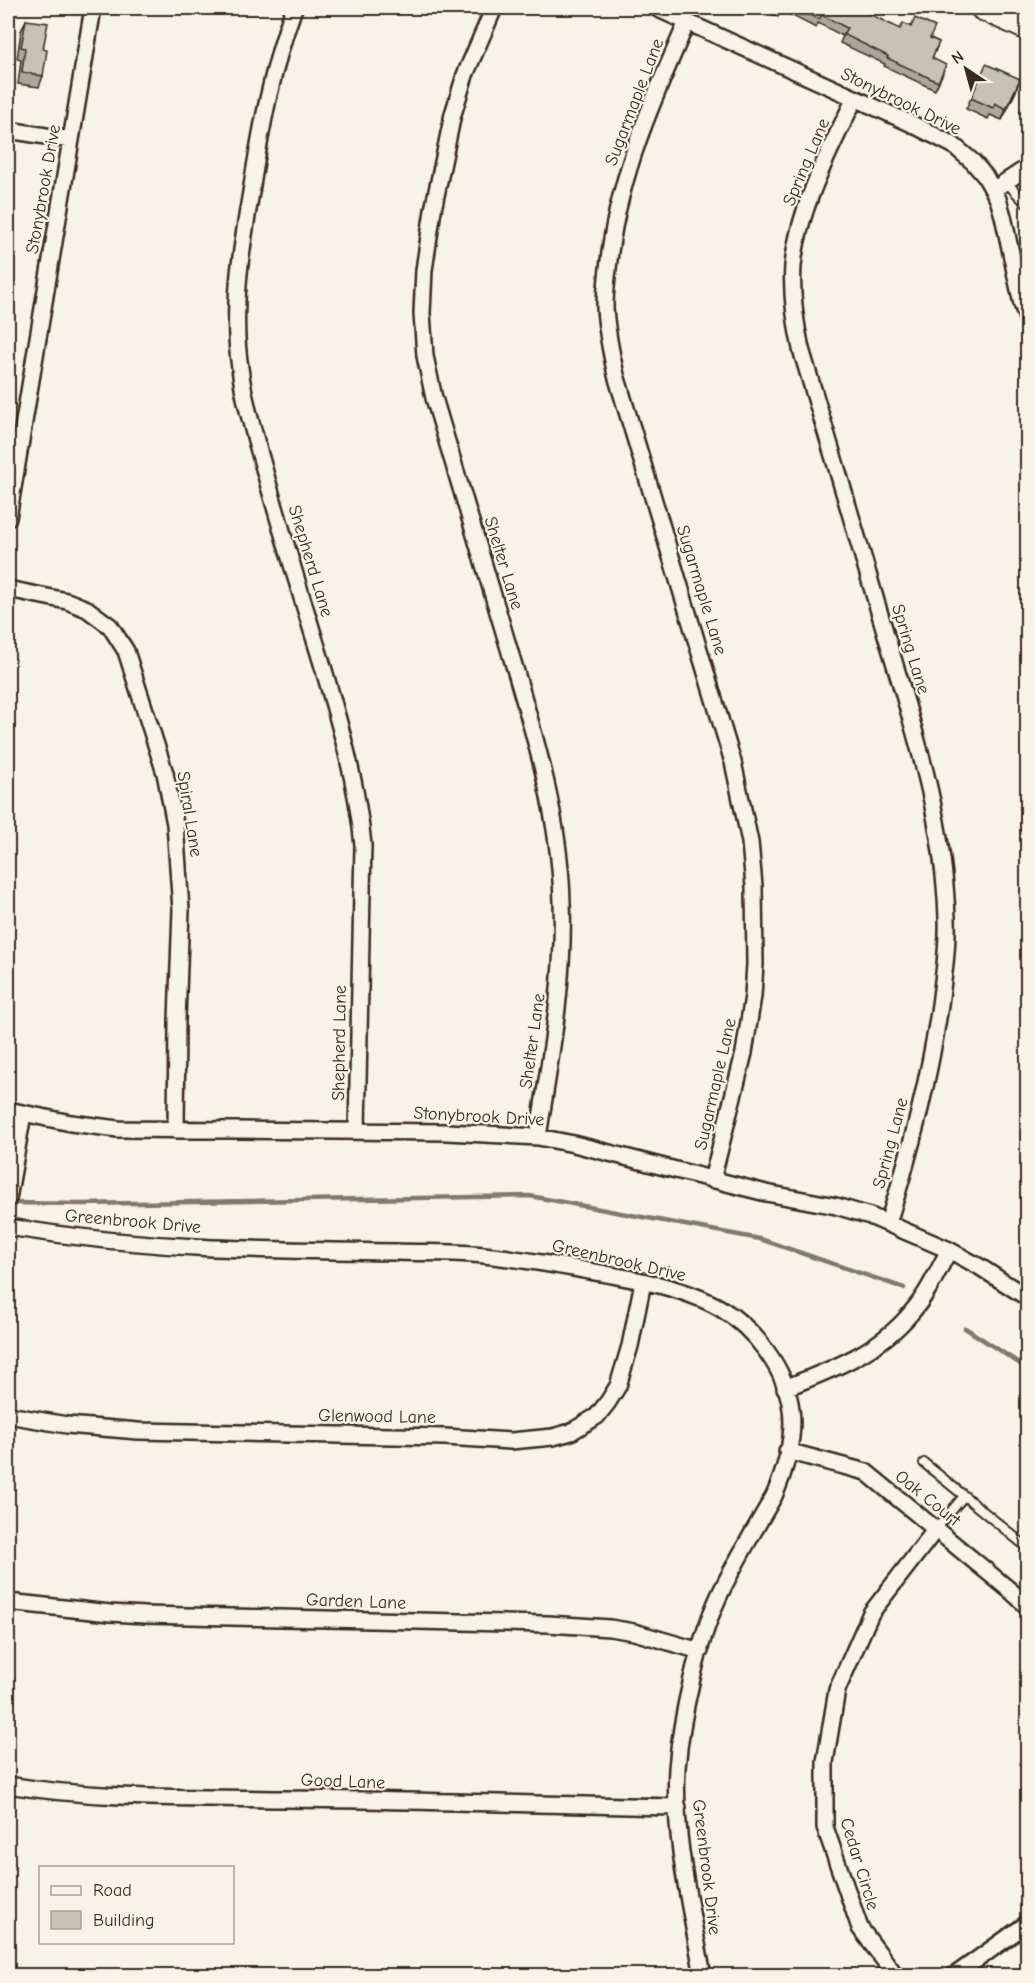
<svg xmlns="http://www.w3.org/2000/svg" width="1035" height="1983" font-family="'Comic Neue',sans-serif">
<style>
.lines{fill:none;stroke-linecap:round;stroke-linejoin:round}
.stream{stroke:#84786c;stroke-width:4.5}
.lane-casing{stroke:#3b2a1e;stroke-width:12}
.street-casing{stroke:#3b2a1e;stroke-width:20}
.primary-casing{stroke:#3b2a1e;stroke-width:28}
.lane{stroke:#f7f3e8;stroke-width:8}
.street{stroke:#f7f3e8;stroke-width:15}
.primary{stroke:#f7f3e8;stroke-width:24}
.wall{fill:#aca69d;stroke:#3b2a1e;stroke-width:1.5}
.shaded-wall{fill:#8c877f;stroke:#3b2a1e;stroke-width:1.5}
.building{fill:#c8c1b6;stroke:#3b2a1e;stroke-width:1.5}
.labels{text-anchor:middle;stroke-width:4.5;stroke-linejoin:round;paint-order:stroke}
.street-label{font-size:18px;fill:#3b2a1e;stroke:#f7f3e8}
</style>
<rect width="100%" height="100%" fill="#f7f3e8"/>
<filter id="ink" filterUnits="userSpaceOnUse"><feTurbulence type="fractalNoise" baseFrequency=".0167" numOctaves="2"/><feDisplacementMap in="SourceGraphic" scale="12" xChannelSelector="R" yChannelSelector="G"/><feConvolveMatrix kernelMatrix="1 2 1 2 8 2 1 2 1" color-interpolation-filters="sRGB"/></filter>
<g filter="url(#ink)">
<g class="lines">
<!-- stream -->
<path class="stream" d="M10,1203L82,1204L530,1196L760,1239L904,1288
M965,1328L1028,1369"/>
<defs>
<path id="lane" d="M1006,182L1028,205
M924,1463L1028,1548
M936,1529L964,1496"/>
<path id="street" d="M294,8C272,68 261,129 251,192C241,251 231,309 240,368C244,401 254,433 263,465C281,530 301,595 321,660C339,721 357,782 363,845L357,1130
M494,8L465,75L453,114L433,210L424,270L422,313L425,356L434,398C458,479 482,560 507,642C532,726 560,814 562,902C565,981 550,1059 538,1137
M656,8L912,124L953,145L973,162L985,176L998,199L1003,216L1022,304L1028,321
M687,22C654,97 621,170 610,252C608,270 605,288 605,307C606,330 611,352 616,375L733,762L750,842L754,886L755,964L753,996L744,1053L712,1180
M855,98C830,150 798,209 793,266C791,294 795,321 801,349C830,444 858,540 886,635C914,728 944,820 947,918C948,949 943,981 939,1012C928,1084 910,1154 888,1223
M8,130L71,140
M993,190L1028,167
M8,518L93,8
M8,589L67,601L87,609L110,626L126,651L165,773L175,824L181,910L177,1020L176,1130
M8,1110L71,1123L118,1129L447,1132L538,1137L574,1144L766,1193L836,1206L870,1216L949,1250L980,1267L1028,1298
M8,1199L23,1114
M8,1227C76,1238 145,1245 213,1248C275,1250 336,1251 397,1252C422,1253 447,1252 472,1254C512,1257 550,1264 589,1271C630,1278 683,1287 720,1308C754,1328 786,1369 791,1409C795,1437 785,1471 774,1496C755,1529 735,1562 719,1596C698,1641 681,1718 677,1768C673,1837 691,1908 703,1976
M785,1388C831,1370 879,1352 911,1313C927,1295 938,1271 949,1250
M8,1415L67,1425L138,1431L445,1437L511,1441L553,1437L571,1432L597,1416L608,1402L618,1386L630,1346L643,1282
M787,1451L866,1472L1012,1592L1028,1607
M8,1602L110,1613L145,1615L548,1624L610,1628L634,1632L700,1651
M8,1785C99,1800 191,1797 283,1799C415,1800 546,1805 678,1807
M896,1976L860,1928L825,1827V1762L837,1690L871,1613L936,1529
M954,1976L1028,1923"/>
<path id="primary" d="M983,8L1028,28"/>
</defs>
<!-- lane casing -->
<use href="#lane" class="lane-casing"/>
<!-- street casing -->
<use href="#street" class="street-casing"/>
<!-- primary casing -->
<use href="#primary" class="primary-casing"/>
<!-- lane -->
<use href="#lane" class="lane"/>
<!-- street -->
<use href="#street" class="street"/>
<!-- primary -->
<use href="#primary" class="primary"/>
</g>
<!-- wall -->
<path class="wall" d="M30,8H49L48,11Z
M758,8H857L900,29L931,38L939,42L932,59L943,73L935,90L884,66L885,64L840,43L843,36L818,23L816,28L781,10L778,17Z
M26,20L43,49V76L39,87L18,84L21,60L17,59L21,31Z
M1016,91L1002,120L990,115L988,119L966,109L971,98Z"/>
<!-- shaded-wall -->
<path class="shaded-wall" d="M1020,79L1016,91L1002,120L1006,109Z"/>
<!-- building -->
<path class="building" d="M796,8H857L900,29L903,23L911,27L915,18L935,27L930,38L939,42L932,58L946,65L938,82L887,58L888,56L843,34L847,28L822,15L819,19Z
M26,20L48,23L43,49L47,50L43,76L22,72L25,48L21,47Z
M986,64L1020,79L1006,109L995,103L993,108L971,98Z"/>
</g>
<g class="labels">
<!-- street labels -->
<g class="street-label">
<text transform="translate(901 101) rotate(26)" y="6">Stonybrook Drive</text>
<text transform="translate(634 102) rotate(-69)" y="6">Sugarmaple Lane</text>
<text transform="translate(806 162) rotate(-67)" y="6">Spring Lane</text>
<text transform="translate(43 189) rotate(-80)" y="6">Stonybrook Drive</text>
<text transform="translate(311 561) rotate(73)" y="6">Shepherd Lane</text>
<text transform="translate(504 563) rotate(73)" y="6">Shelter Lane</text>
<text transform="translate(702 590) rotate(73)" y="6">Sugarmaple Lane</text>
<text transform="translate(911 649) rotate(73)" y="6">Spring Lane</text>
<text transform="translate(190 814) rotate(81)" y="6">Spiral Lane</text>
<text transform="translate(532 1041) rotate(-82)" y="6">Shelter Lane</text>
<text transform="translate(339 1043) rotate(-89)" y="6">Shepherd Lane</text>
<text transform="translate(715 1084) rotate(-77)" y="6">Sugarmaple Lane</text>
<text transform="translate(479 1116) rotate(3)" y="6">Stonybrook Drive</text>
<text transform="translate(890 1143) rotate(-75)" y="6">Spring Lane</text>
<text transform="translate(133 1221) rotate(5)" y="6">Greenbrook Drive</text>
<text transform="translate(619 1260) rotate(13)" y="6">Greenbrook Drive</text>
<text transform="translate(377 1416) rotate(1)" y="6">Glenwood Lane</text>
<text transform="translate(928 1498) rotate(39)" y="6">Oak Court</text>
<text transform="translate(356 1601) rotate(2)" y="6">Garden Lane</text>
<text transform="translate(343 1781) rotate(2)" y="6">Good Lane</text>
<text transform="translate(860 1864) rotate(73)" y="6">Cedar Circle</text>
<text transform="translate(707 1867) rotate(83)" y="6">Greenbrook Drive</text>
</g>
</g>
<!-- margin -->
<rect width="1035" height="1983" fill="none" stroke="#f7f3e8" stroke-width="30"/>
<rect x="15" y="15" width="1005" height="1953" fill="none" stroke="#3b2a1e" stroke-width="2" filter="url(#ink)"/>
<!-- legend -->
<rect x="39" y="1866" width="195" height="78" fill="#f7f3e8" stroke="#aca397" stroke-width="1.5"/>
<rect x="51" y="1886" width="30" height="9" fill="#f7f3e8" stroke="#aca397" stroke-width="1.5"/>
<text x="93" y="1896" font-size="18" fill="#3b2a1e">Road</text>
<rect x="51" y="1911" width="30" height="18" fill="#c8c1b6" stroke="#aca397" stroke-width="1.5"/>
<text x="93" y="1926" font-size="18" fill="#3b2a1e">Building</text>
<!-- north arrow -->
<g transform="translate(966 69) rotate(324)" stroke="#f7f3e8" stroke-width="4.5" paint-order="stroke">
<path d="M0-4.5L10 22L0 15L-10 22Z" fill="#3b2a1e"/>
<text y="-9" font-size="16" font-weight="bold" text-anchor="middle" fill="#3b2a1e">N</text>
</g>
</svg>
